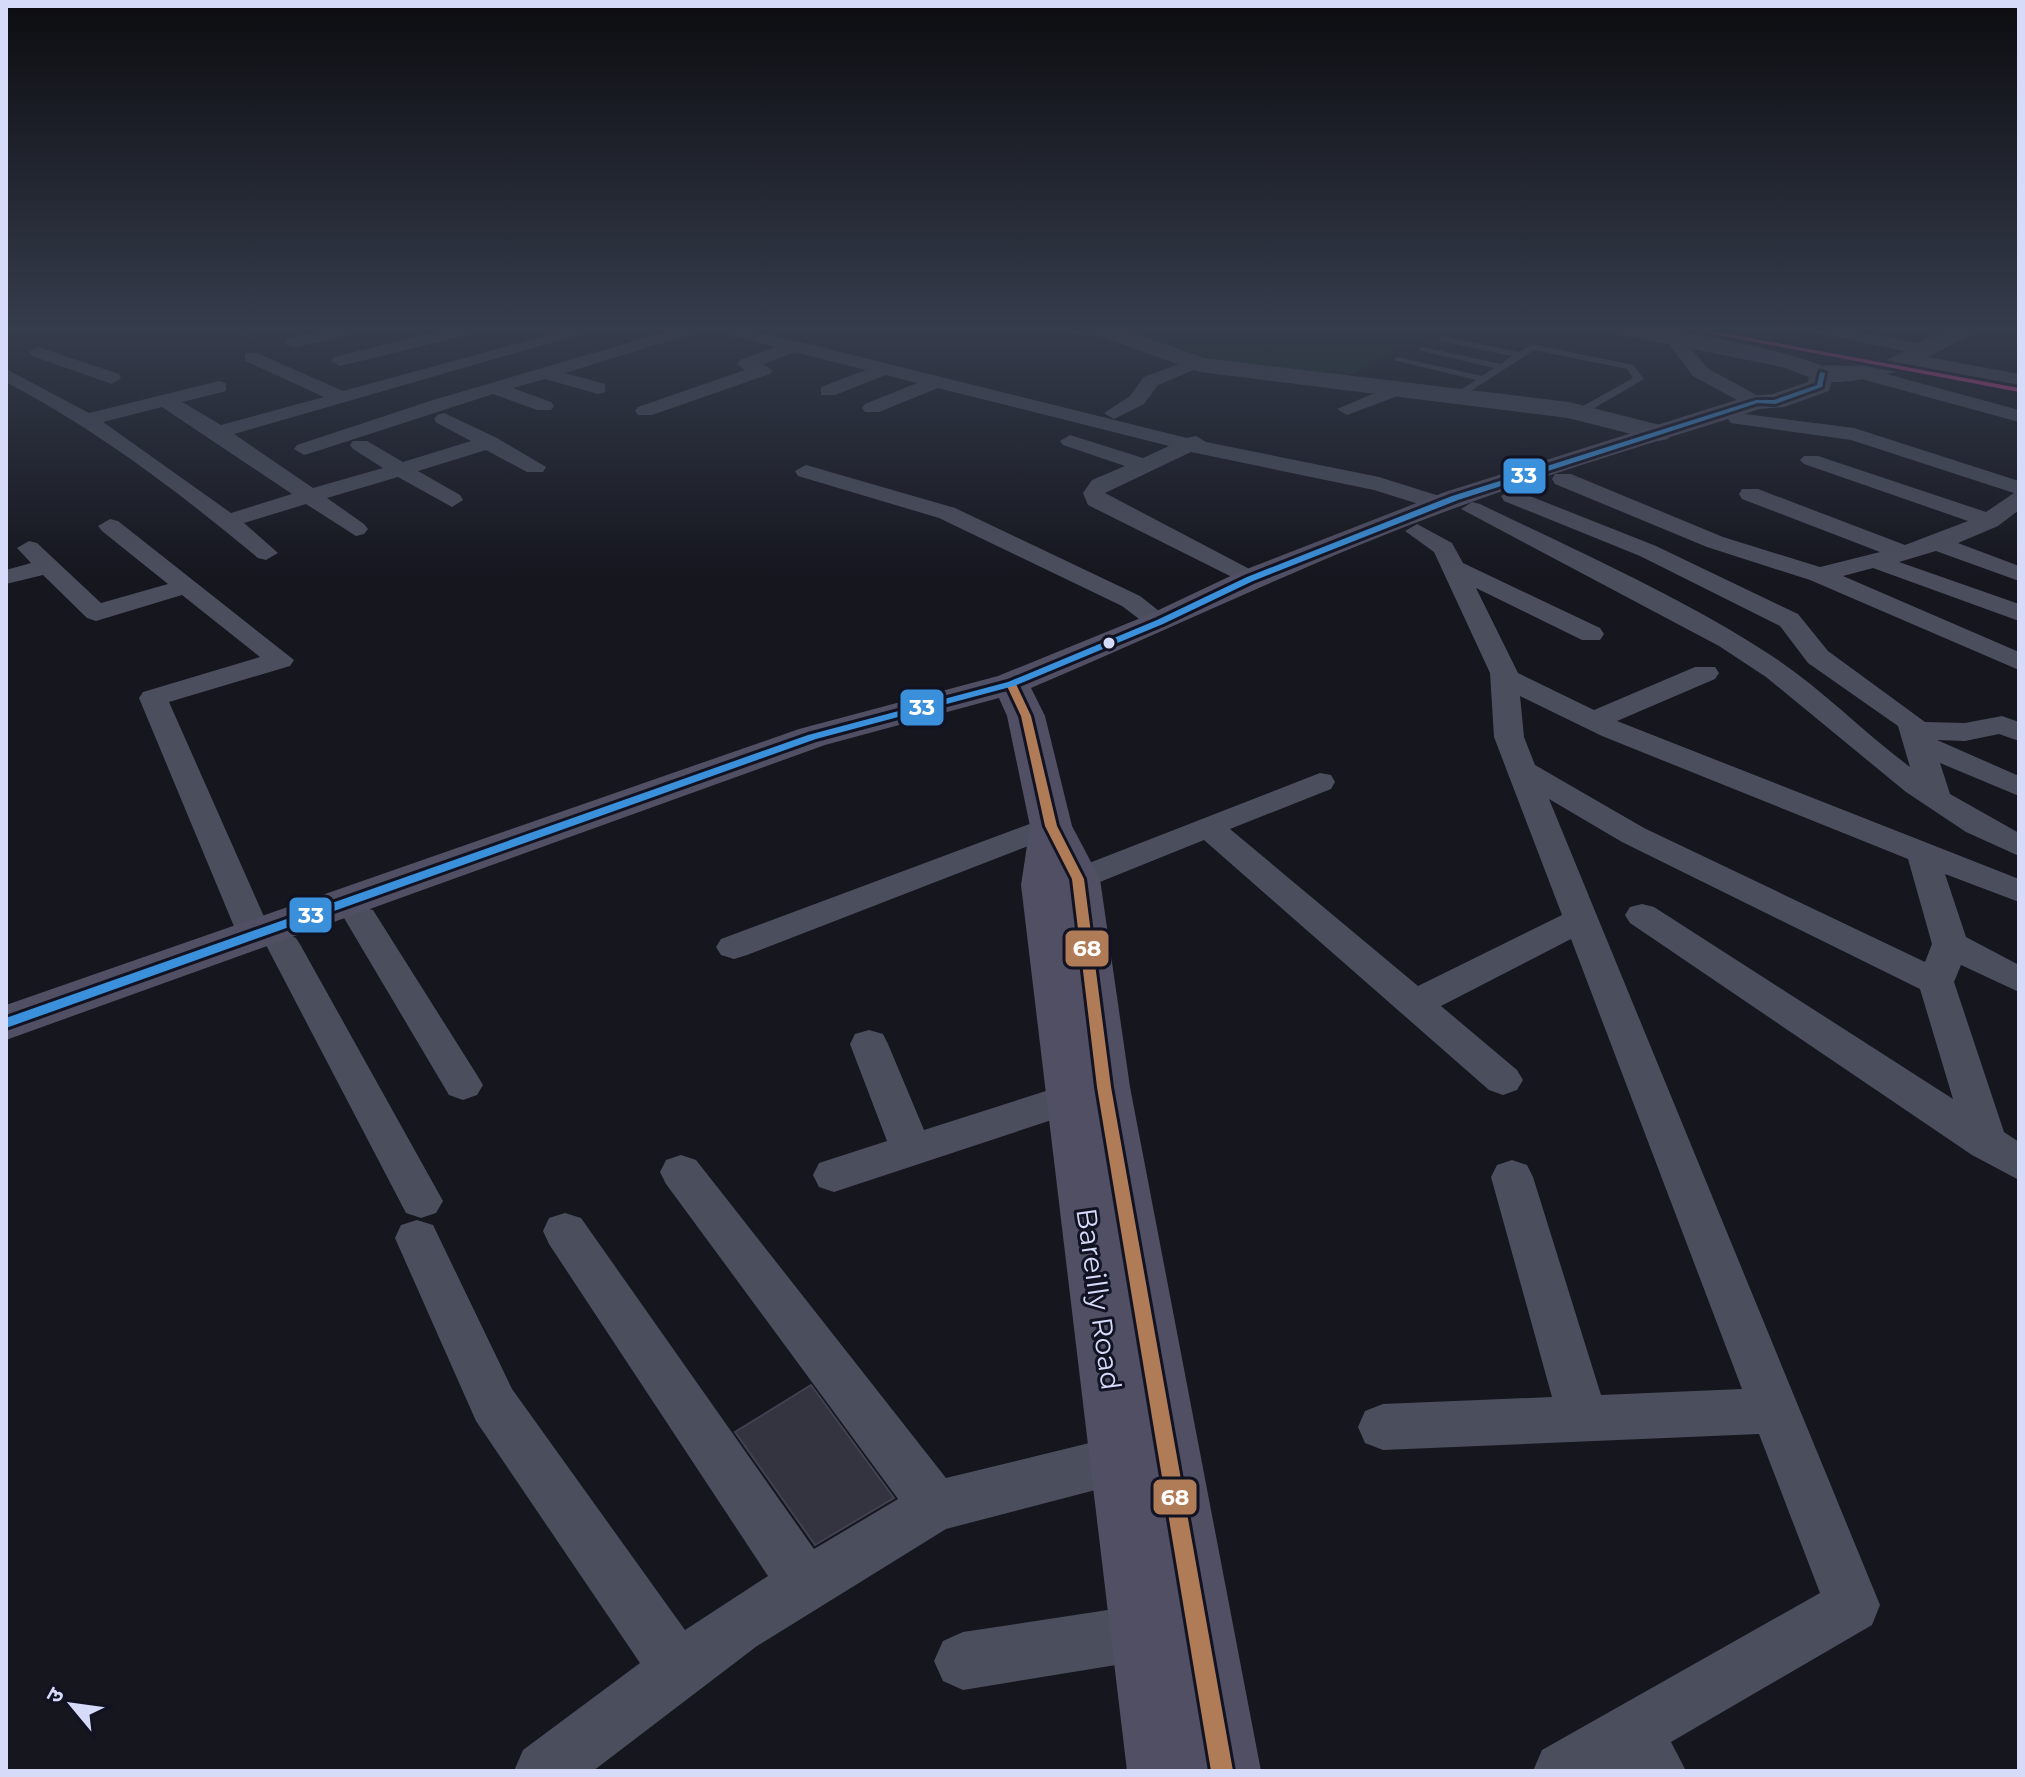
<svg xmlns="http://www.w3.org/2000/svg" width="2025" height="1777" font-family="Montserrat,'Noto Sans Devanagari',sans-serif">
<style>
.green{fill:#152824}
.building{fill:#333440;stroke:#414151;stroke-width:2}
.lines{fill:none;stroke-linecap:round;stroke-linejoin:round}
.service{fill:#4b4e5d;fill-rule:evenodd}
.minor{fill:#4b4e5d;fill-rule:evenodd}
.tertiary{fill:#4b4e5d;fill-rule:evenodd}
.primary{fill:#514f63;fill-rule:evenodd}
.bus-1-casing{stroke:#111222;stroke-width:6}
.bus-2-casing{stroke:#111222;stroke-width:6}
.bus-1{fill:#b07c57;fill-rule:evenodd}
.bus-2{fill:#3a90db;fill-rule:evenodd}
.rail-1-casing{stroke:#111222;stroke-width:6}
.rail-1{fill:#f13a9d;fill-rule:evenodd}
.bus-dot{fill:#d7dbfa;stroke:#111222;stroke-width:3}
.labels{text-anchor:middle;stroke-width:6;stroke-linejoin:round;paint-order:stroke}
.near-street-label{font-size:28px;fill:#d7dbfa;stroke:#111222}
.line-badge{stroke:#111222;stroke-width:3}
.badge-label{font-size:22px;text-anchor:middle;font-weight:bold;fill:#fff}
</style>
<rect width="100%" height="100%" fill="#15161e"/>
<!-- green -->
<path class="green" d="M1183,327H1443L1339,381L1232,369L1141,340L1181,331Z"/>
<!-- building -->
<path class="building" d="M811,1385L894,1498L815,1545L735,1432Z"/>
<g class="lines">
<!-- service -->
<path class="service" d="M1442,336L1519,352L1532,344L1633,365L1644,379L1584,414H1576V410L1633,378L1627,369L1534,350L1457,400L1452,397L1453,395L1476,380L1393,360L1398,357L1482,376L1494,368L1418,350L1423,347L1501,364L1512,356L1439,341Z"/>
<!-- minor -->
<path class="minor" d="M239,327H267L244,336L235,331Z
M338,327H368L365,331L293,348L284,343L287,339Z
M456,327H486L483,331L340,366L331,361L334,357Z
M578,327H606L234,434L313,488L383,468L353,449L350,445L353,441H367L403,462L471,441L437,423L434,419L437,415L444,413L497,438L546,467L543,472H527L486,450L418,471L460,495L463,500L452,507L398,477L327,498L364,524L368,529L364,534L356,536L306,504L244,523L278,553L266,560L258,558C179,492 97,430 6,382V369L89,413L219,381L226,383V391L182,402L221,425L324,397L245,361V353H257L343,391ZM162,407L292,494L231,513L103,422Z
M682,327H735L796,341L1187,438L1196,436L1206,442L1379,477L1449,499L1452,504L1441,511L1374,490L1191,452L1105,493L1259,574L1262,579L1250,586L1088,505L1083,493L1092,480L1125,466L1063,445L1060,441L1070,435L1143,458L1169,446L938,388L879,412H865L862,408L865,404L917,383L886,375L835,395H821V387L866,370L795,352L763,364L772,370L770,374L652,415H638L635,411L638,407L745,370L737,364L740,360L775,347L707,329L565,373L605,384V392L598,394L545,379L513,388L551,402L554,406L551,410H537L493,394L311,453L304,455L294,449L297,445L433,400Z
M1056,327H1105L1107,329C1097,338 1066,336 1056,327Z
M1801,327H1836L1926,345L1935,350L1926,355L1810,332Z
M1673,333L1679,334L1707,368L1762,398L1765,402L1762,406H1748L1693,376L1664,338Z
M38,347L119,374L121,378L112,384L32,356L29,352Z
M1195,358L1204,363L1201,367L1158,385L1144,404L1114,419L1104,413L1130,396L1144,377Z
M1861,367L2019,410V422L1854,377V369Z
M1396,384L1406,390L1403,394L1347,415L1337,409Z
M1738,413L1854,428L2019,481V510L1998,526L1958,543L2019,566V581L1936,551L1899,562L2019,604V621L1873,568L1843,576L2019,652V670L1810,580L1707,547L1555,484L1552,479L1555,474H1571L1723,537L1820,567L1880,552L1742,499L1739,494L1742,489H1758L1905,545L1968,521L1804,464L1800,460L1804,456H1818L1986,512L2014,493L1851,440L1731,423L1728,419Z
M806,465L955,508L1140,596L1173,622L1160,630L1151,628L1122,606L939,518L798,476L795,471Z
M1512,489L1656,546L1798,614L1828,651L1925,722L1965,723L2002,716L2019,722V741L1999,734L1965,741L1937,740L2019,776V796L1940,763L1950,794L2019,833V856L1966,832L1906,792L1766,677L1719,646L1461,509L1472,502L1480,504C1579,552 1680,596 1772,656C1821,688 1863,732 1910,767L1898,726L1808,663L1780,626L1640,556L1504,501L1501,496Z
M110,519L118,521L294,660L290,666L169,702L273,937L283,934L296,938L301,946L443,1201L436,1213L421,1218L406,1213L266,945L256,948L243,944L238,936L139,698L143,692L260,657L182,595L96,621L87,618L43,575L6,584V570L31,563L17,548L29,541L37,543L101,603L168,584L102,531L98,526Z
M1417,524L1452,543L1463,563L1600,628L1604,634L1600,640H1582L1476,588L1518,673L1594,710L1695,667H1715L1719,673L1715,679L1617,721L2019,879V902L1945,874L1966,937L2019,965V992L1961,965L1954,982L2004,1132L2019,1142V1180L1972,1155L1630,923L1625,915L1630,907L1642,904L1654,907L1953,1099L1920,989L1622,842L1549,799L1880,1605L1872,1625L1671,1742L1686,1771H1533L1542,1750L1820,1593L1759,1434L1383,1450L1365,1443L1358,1427L1365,1411L1383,1404L1552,1397L1491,1177L1497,1165L1512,1160L1527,1165L1533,1177L1601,1395L1742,1389L1571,939L1441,1006L1517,1070L1523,1080L1517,1090L1503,1095L1489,1090L1204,840L1090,886L1078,890L1066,886L1061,879L1066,872L1320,773L1331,775L1335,782L1331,789L1230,829L1418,986L1562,915L1494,737L1490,673L1434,552L1405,531ZM1520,696L1602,736L1908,859L1932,944L1925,962L1644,828L1535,765L1524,737Z
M1051,816L1062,819L1067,826L1062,833L747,955L734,959L721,955L716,947L721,939Z
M361,907L373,910L477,1075L483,1085L477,1095L463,1100L449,1095L344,918L349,910Z
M869,1030L883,1034L888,1044L924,1130L1071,1083L1085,1087L1091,1098L1085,1109L834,1192L819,1187L813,1175L819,1163L887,1141L850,1044L855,1034Z
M681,1155L696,1160L946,1478L1122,1435L1140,1442L1148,1459L1140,1476L1122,1483L946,1529L757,1646L593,1771H514L523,1750L640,1663L476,1421L395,1238L401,1225L417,1220L433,1225L512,1389L685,1630L768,1576L549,1244L543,1231L549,1218L565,1213L581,1218L814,1549L898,1499L666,1184L660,1172L666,1160Z
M1147,1604L1167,1612L1175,1632L1167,1652L1147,1660L963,1690L943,1681L934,1661L943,1641L963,1632Z"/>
<!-- tertiary -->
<path class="tertiary" d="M1085,327H1117L1204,358L1569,402L1668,427L1672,433L1668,439L1659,441L1568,418L1200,372L1088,332Z
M1953,327H1985L1928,357L2019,374V388C1995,384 1934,367 1913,369C1892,370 1826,395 1810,373C1818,362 1834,366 1846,366C1897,366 1909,343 1953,327Z"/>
<!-- primary -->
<path class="primary" d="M1607,327C1621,327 1636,326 1650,327C1676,329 1823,357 1834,373L1829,391L1784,407L1760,409C1662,440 1563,469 1466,504C1318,557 1176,627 1031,688L1045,716L1072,826L1100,879L1130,1087L1261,1771H1127L1021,885L1030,826L1007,716L999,698L825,745L6,1040V1005L799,729L998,676L1148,615L1239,572L1445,492L1749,396L1773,394L1808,382L1809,377L1782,367L1618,334Z"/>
<defs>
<path id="bus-1" d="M1011,681L1016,684L1031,716L1057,826L1084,879L1111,1087L1233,1771H1211L1097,1087L1072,879L1045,826L1021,716L1006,684Z"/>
<path id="bus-2" d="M1820,372L1825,373L1822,387L1775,404L1758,403L1458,500L1253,581L1163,624L1014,686L816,739L6,1028V1018L808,735L1008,682L1157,620L1247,577L1452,496L1756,400H1774L1817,385Z"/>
</defs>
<!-- bus-1 casing -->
<use href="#bus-1" class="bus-1-casing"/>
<!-- bus-2 casing -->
<use href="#bus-2" class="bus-2-casing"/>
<!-- bus-1 -->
<use href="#bus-1" class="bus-1"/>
<!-- bus-2 -->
<use href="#bus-2" class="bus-2"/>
<defs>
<path id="rail-1" d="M1676,327H1691L2019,388V392Z"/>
</defs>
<!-- rail-1 casing -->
<use href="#rail-1" class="rail-1-casing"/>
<!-- rail-1 -->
<use href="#rail-1" class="rail-1"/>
</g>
<!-- sky -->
<linearGradient id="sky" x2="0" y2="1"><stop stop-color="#0c0c10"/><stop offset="0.57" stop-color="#353c4c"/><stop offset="1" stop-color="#353c4c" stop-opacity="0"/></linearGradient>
<rect width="2025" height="576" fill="url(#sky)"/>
<!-- markers -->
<circle class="bus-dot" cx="1109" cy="643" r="7"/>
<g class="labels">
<!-- near-street labels -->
<g class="near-street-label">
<text transform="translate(1099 1299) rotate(82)" y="10">Bareilly Road</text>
</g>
</g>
<g class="line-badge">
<rect x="1502" y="457" width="45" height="38" rx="8" fill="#3a90db"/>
<rect x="899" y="688" width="46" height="39" rx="8" fill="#3a90db"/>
<rect x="288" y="896" width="45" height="38" rx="8" fill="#3a90db"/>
<rect x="1064" y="929" width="46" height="39" rx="8" fill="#b07c57"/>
<rect x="1152" y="1478" width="46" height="38" rx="8" fill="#b07c57"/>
</g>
<g class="badge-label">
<text x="1524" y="483">33</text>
<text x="922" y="715">33</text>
<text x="311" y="923">33</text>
<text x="1087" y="956">68</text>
<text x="1175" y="1505">68</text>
</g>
<!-- border -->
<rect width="2025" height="1777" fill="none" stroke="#d7dbfa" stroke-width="16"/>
<!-- north arrow -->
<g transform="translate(72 1705) rotate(299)" stroke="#111222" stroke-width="6" paint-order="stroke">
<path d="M0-6L14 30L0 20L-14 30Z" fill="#d7dbfa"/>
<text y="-12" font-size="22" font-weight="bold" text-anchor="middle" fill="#d7dbfa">उ</text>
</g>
</svg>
